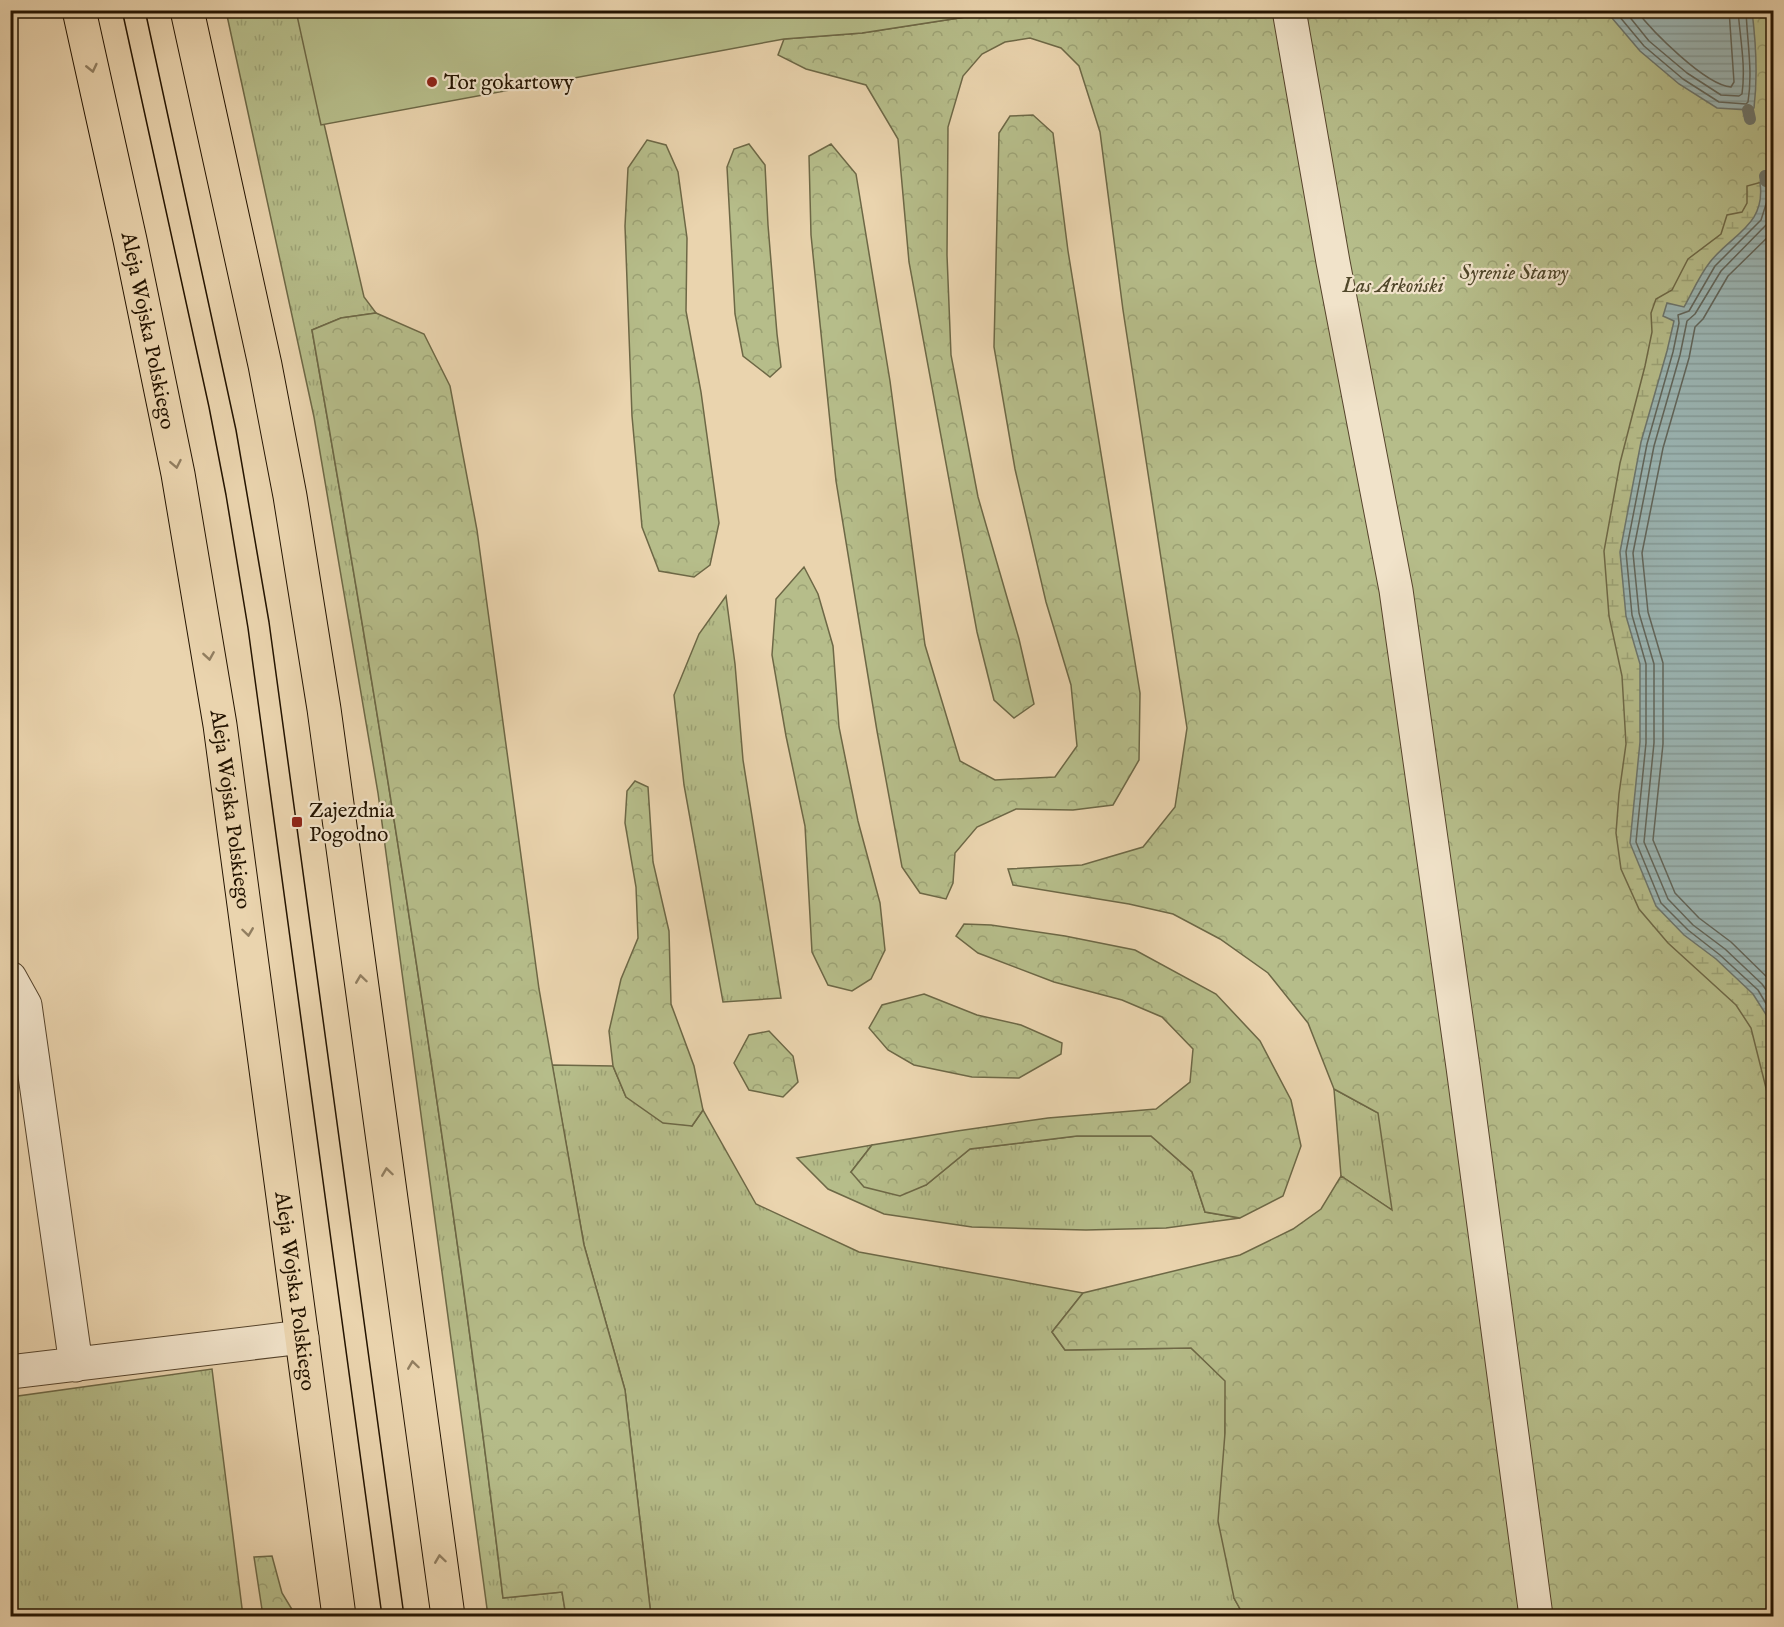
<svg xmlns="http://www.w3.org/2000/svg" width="1784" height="1627" font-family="'IM FELL English',serif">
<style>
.grass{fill:url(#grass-tufts);stroke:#6d6846;stroke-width:1.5}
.forest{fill:url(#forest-crowns);stroke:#6d6846;stroke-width:1.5}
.wetland{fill:url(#wetland-marsh);stroke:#6d6846;stroke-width:1.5}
.pitch{fill:#b6bd8a;stroke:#6d6846;stroke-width:1.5}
.water{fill:url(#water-rules);stroke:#6b756d;stroke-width:1.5}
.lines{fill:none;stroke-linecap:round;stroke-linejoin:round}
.shore{stroke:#60655b;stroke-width:1.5}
.stream{stroke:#6b756d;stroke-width:12}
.minor-casing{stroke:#56442c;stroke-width:35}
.major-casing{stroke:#241401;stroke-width:35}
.minor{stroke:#f1e3ca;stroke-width:33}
.major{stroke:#ead4ae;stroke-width:33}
.tram{stroke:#241401;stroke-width:1.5}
.oneway{stroke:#917e60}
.poi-dot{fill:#8f2418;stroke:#f1e3ca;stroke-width:2}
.labels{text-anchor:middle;stroke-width:4.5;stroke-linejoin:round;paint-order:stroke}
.poi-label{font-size:21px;fill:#241401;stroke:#f1e3ca;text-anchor:start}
.park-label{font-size:21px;font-style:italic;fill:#50472a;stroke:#f1e3ca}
.street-label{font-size:21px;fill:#241401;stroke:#f1e3ca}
</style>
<defs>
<pattern id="grass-tufts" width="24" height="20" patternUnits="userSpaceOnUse" patternTransform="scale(1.5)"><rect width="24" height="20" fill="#b6bd8a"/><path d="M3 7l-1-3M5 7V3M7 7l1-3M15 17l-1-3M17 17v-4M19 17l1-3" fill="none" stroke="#9ca275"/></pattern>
<pattern id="forest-crowns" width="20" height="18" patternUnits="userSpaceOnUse" patternTransform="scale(1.5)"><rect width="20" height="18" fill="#b6bd8a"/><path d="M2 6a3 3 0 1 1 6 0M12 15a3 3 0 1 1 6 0" fill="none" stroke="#9ca275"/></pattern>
<pattern id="wetland-marsh" width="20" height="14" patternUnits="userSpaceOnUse" patternTransform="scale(1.5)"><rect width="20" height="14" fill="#b6bd8a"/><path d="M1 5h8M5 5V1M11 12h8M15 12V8" fill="none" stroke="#9ca275"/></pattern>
<pattern id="water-rules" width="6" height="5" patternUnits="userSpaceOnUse" patternTransform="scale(1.5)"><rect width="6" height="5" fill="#9bb6b5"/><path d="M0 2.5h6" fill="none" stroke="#859c9a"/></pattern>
</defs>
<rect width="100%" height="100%" fill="#ead4ae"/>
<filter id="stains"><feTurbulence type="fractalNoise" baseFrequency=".00333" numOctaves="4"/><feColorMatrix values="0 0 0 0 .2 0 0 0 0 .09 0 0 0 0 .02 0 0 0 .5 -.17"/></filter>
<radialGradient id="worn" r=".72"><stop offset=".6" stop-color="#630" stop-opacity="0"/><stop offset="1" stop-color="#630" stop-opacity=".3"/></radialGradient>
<!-- grass -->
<path class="grass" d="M226,11H298L364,297L376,313L341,318L312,330C386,751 453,1174 503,1598L562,1592L566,1616H488L378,793L314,417Z
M726,596L735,664L743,760L781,998L723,1002L684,785L674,695L699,634Z
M552,1065L613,1066L626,1097L692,1126L703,1110L756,1204L859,1252L1083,1293L1052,1332L1065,1350L1191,1348L1226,1381L1225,1433L1234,1598L1244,1616H651L625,1390L584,1245Z
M1334,1089L1460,1157L1479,1268L1341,1176Z
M1077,1136H1151L1192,1172L1205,1212L1240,1218L1166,1228L1086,1230L972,1227L884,1214L828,1189L797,1158L872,1145L851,1172L926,1185L970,1149Z
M212,1369L243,1616H11V1397Z"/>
<!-- forest -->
<path class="forest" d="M983,10L1773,11V1616H1244L1234,1598L1218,1521L1225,1433V1381L1191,1348L1065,1350L1052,1332L1083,1293L1240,1255L1293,1229L1321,1209L1341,1176L1392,1210L1378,1113L1334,1089L1308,1023L1268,973L1220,939L1173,914L1129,904L1013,885L1008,869L1082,865L1143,847L1175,807L1187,728L1123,310L1100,132L1079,66L1061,48L1030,38L1005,42L982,54L963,76L948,127L947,255L951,355L978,497L1019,639L1034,704L1014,718L994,700L977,632L909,262L898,139L866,85L806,69L778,55L784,39L862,33L972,16Z
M1033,115L1053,133L1068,251L1140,693L1139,760L1113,805L1073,810L1016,809L977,827L955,853L953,883L946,899L920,893L902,867L877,731L836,481L811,235L809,156L831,144L856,174L890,381L925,645L960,761L995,780L1055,777L1077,746L1071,685L1046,602L1015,469L994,347L999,133L1010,116Z
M647,140L666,145L678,172L687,238L686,311L701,392L719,523L710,565L694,577L659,571L642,527L632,416L625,226L628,168Z
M749,144L765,165L768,225L777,334L781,367L770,377L743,356L735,314L727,167L734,149Z
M376,313L424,334L450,386L477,530L539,989L584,1245L625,1390L651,1616H566L562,1592L503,1598C453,1174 386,751 312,330L341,318Z
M804,567L818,594L833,646L839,727L858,821L880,903L885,950L871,979L852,991L828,985L812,952L805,826L786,736L772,655L776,599Z
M635,781L648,787L653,862L669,931L671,1004L694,1066L703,1110L692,1126L663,1123L626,1097L613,1066L609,1031L621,979L638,938L636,887L625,823L627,791Z
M964,924L991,925L1065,936L1135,950L1216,994L1260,1041L1291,1100L1301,1146L1283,1196L1240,1218L1205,1212L1192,1172L1151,1136H1077L970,1149L926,1185L900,1196L864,1187L851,1172L872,1145L957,1131L1048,1118L1156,1109L1190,1082L1193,1049L1162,1017L1122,1000L1054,982L978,953L956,936Z
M924,994L977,1015L1021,1025L1062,1043L1061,1054L1019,1078L972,1077L914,1065L888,1050L869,1028L882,1005Z
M769,1031L793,1056L798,1082L783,1097L749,1090L734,1063L749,1035Z
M272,1556L282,1593L296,1616H263L254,1557Z"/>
<!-- wetland -->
<path class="wetland" d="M1773,179V1116L1751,1028L1736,1005L1668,943L1639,909L1621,869L1616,833L1619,794L1626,744L1622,676L1609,616L1604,551L1620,463L1645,366L1652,332L1651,313L1656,299L1672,290L1688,259L1721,234L1727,215L1742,212L1747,203V186Z"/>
<!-- pitch -->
<path class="pitch" d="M296,11V10L983,11L972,16L862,33L784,39L321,125Z"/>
<!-- water -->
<path class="water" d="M1606,11H1752C1756,43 1758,75 1754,108L1748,110L1717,108L1679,84L1640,51Z
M1773,179H1774L1773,1037L1767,1016L1753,994L1716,959L1684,935L1656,906L1630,843L1640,742V664L1626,616L1620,552L1641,442L1667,351L1674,321L1663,316L1667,303L1684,307C1692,293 1699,276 1710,262C1732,234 1766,225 1760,183Z"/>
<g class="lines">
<!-- shore -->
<path class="shore" d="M1614,10L1644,46L1683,79L1719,102L1746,104L1748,102C1753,71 1747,41 1746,10
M1624,10L1649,41L1687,73L1721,95L1739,96L1742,94C1746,66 1740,38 1738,10
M1636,10C1652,31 1705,85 1731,87L1734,82L1729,10
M1774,185L1767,188L1768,198L1761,220L1715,266L1689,311L1678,315L1679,323L1673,352L1647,444L1626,552L1632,615L1646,664V743L1636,842L1661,903L1688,930L1720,955L1758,990L1774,1017
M1774,204L1767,224L1721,271L1695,314L1687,321L1680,355L1654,446L1633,553L1639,613L1654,664V743L1644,842L1668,899L1693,925L1725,949L1762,984L1774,1001
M1774,231L1728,276L1703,319L1695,327L1689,358L1663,448L1642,553L1648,612L1663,663V744L1653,840L1675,893L1699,918L1731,942L1774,984"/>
<!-- stream -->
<path class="stream" d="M1748,110L1750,119
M1765,176L1766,181"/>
<defs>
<path id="minor" d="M1289,10L1333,262L1396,590L1463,1067L1536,1616
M10,978L25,1005L76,1365
M10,1372L302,1337"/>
<g id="major">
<path id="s1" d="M79,10L130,240L178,474L220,725L339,1616"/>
<path d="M187,10L265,365L290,496L324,709L448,1616"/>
</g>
</defs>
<!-- minor casing -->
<use href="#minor" class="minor-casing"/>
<!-- major casing -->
<use href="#major" class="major-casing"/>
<!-- minor -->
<use href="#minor" class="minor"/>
<!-- major -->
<use href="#major" class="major"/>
<!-- tram -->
<path class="tram" d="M122,10L209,407L226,495L248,628L382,1616
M145,10L236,430L269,622L404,1616"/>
</g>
<!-- one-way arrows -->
<defs><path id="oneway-chevron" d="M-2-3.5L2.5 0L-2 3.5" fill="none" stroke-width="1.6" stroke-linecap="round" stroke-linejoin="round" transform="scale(1.5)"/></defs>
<g class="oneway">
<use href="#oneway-chevron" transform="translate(92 68) rotate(77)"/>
<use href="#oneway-chevron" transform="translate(176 464) rotate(79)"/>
<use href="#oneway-chevron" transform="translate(209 656) rotate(81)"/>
<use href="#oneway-chevron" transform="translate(248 932) rotate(82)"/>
<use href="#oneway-chevron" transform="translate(361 979) rotate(-98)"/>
<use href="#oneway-chevron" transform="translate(387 1172) rotate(-98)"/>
<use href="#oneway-chevron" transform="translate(413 1365) rotate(-98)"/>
<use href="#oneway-chevron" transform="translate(440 1559) rotate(-98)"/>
</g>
<!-- markers -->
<g class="poi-dot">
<circle cx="432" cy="82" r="6"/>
<rect x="291" y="816" width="12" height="12" rx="3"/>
</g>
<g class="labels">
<!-- poi labels -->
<g class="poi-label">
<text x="444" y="89">Tor gokartowy</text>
<text x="309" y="817">Zajezdnia<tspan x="309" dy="24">Pogodno</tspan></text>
</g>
<!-- park labels -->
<g class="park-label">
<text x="1514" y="279">Syrenie Stawy</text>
<text x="1393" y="292">Las Arkoński</text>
</g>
<!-- street labels -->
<g class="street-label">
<text dy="7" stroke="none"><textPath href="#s1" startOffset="328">Aleja Wojska Polskiego</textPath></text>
<text dy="7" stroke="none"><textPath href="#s1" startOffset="814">Aleja Wojska Polskiego</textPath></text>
<text dy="7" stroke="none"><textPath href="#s1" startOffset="1300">Aleja Wojska Polskiego</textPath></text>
</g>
</g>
<!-- margin -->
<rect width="1784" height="1627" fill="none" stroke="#ead4ae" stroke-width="36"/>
<rect x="12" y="12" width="1760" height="1603" fill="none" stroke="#241401" stroke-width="3"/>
<rect x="18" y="18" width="1748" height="1591" fill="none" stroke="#241401" stroke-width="1.5"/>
<rect width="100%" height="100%" filter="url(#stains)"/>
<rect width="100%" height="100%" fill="url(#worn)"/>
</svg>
